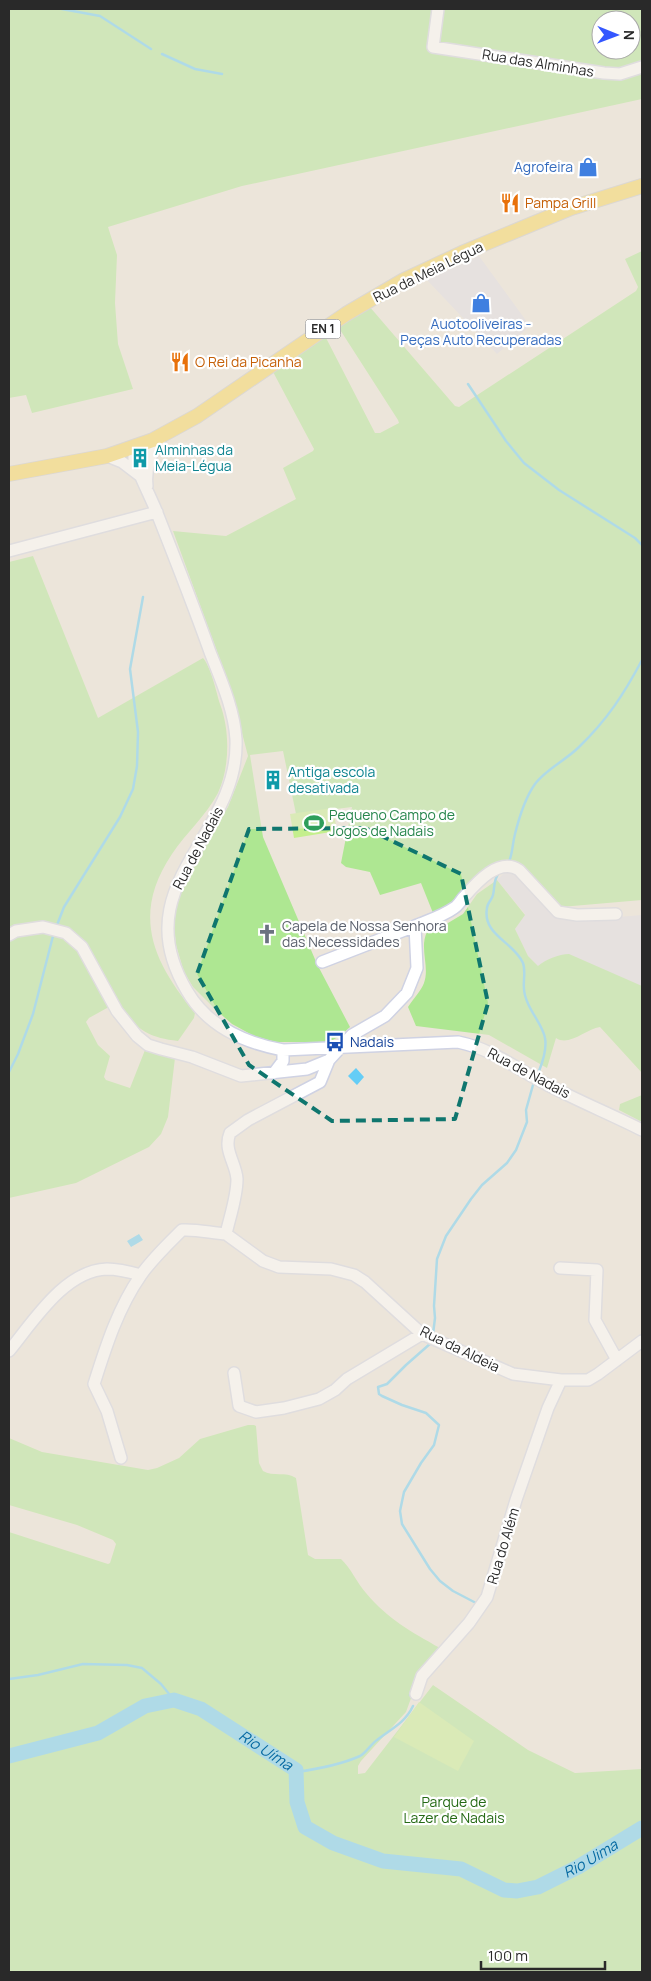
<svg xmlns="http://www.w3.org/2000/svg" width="651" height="1981" font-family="Manrope,sans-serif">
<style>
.industrial{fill:#dedbe4}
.green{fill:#aee792;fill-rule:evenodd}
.pitch{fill:#c4ef8d}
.water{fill:#65cdf6}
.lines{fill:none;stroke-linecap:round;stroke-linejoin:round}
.stream{stroke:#65cdf6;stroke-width:2.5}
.river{stroke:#65cdf6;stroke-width:15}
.minor-casing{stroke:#cfd2e3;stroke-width:14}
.major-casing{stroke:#c7c7c7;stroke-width:16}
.minor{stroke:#fff;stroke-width:11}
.major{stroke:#f9d452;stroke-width:14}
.marked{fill:none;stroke:#0f766e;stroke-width:4;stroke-dasharray:10 6;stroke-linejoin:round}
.labels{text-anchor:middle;stroke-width:4.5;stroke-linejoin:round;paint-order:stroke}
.shield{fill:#fff;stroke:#696969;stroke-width:1}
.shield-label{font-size:12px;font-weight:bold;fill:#292929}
.street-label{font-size:14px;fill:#292929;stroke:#fff}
.shop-label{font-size:14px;fill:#366cbe;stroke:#fff;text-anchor:end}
.food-label{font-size:14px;fill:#c56008;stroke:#fff;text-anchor:start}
.culture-label{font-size:14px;fill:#0d838f;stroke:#fff;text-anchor:start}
.leisure-label{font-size:14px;fill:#27864d;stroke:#fff;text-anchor:start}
.worship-label{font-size:14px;fill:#5b616d;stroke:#fff;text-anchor:start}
.transit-label{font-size:14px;fill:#164399;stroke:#fff;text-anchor:start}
.park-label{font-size:14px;fill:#256a15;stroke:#fff}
.water-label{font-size:15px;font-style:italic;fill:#0569a1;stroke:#fff}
</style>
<rect width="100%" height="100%" fill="#ece5da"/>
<!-- industrial -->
<path class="industrial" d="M479,256L530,326L497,354L427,280Z
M509,868L518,872L558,917L606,918L642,915V986L539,967L528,956L515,929L525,914L497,880Z"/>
<!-- green -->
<path class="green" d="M9,9H642V99L242,186L108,227L117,255L115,303L118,344L133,389L32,413L26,395L9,398ZM601,20H631V50H601Z
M642,251V900L561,907L556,904L517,863L511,860L502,862L455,906L433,913L421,883L380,895L370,872L346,867L341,863L352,807L296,814L283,751L250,755L263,837L317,964L350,1027L340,1036L329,1042H276L254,1036L232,1024L216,1010L193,987L184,972L176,945L173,915L181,890L199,853L228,807L248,756L230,687L173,531L226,536L296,499L283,468L313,451L314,449L272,370L324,334L375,433H380L399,423L398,420L337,325L369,306L455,406L459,407L636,291L638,287L625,259Z
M33,556L98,718L203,658C211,667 216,691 220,704C230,730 230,767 218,793C206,816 186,833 172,854C131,915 153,962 195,1013L194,1018L178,1041C144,1037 137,1028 116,1003L89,1018L86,1022L98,1045L110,1056L104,1077L106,1080L130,1088L145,1050L175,1058L168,1117L161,1134L149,1147L76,1183L9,1198V562Z
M497,880L525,915L515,929L528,956L538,966C545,960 559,954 569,954L642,986V1073L600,1027C586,1029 569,1047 556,1038L547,1068L489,1035L416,1026L408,1007C413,999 421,991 424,983C430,967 419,948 427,932L448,923L463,914L477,894Z
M642,1095V1122L619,1110L620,1104Z
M248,1425H254L256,1426L259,1463L263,1471C273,1477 286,1471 296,1478L308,1555L315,1559H341C351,1568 357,1583 366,1593C389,1620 410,1631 440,1648L418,1679L406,1712L361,1761L358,1766V1774L365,1773L433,1685L528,1750L575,1773L642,1769V1972H9V1532L108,1564L110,1563L116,1544L113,1540L77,1525L9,1505V1438L42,1452L148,1470L157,1468L179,1458L200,1439Z"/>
<!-- pitch -->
<path class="pitch" d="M333,808L337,831L294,838L290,814Z
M419,1702L474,1741L458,1771L394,1737Z"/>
<!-- water -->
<path class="water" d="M356,1068L364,1077L357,1085L348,1076Z
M139,1234L143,1240L131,1247L127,1241Z"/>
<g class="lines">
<!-- stream -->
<path class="stream" d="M62,9L100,16L151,49
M162,54L195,69L222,74
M468,384L506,441L524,463L559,490L635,538L642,545
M508,864C513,854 512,845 515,834C519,818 525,798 535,784C545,770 566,760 579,747C607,720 624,694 642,660
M499,873C493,880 495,887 493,895C492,900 487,903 487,908C482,935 514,942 523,963C526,971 523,981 524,989C525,1007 543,1024 545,1038C547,1049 543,1061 539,1071
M57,925L64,907L120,817L133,789L137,766L138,732L130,669L143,597
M9,1072L18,1054L33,1014L53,936
M433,1334L435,1318L434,1306L437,1259L446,1236L471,1199L482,1185L507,1163L516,1150L527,1122L526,1110L533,1085
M431,1343L406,1365L387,1384L378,1387L379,1394L382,1396L402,1405L426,1413L439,1425L434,1445L421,1463L404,1492L400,1511L402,1524L430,1569L440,1581L453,1591L476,1603V1606
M432,1657L455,1631
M9,1679L38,1675L83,1664L127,1665L142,1668L161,1684L174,1700
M410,1695L416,1677
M296,1772C318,1769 340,1765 360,1756C366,1753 371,1744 377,1740C391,1729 405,1723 413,1706"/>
<!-- river -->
<path class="river" id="s1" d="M9,1756L98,1733L145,1706L174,1700L201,1709L296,1770L297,1802L305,1827L333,1843L383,1861L461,1869L504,1890L517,1891L538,1887L578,1867L642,1828"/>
<defs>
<path id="minor" d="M438,9L433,47L604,73L620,74L642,67
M137,446L134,452V460C140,476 148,492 155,508C174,556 193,604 210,652C221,680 234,709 236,739C240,837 123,884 187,991C208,1027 245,1043 283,1050L458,1042C492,1049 514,1067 544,1083C576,1100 610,1114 642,1130
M107,456L122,462L139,475
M147,486C145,466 151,453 162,436
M9,551L157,512
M9,935L16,931L43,927L66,933L82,947L117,1011L137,1036L148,1045L161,1049L192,1057L241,1076L307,1069L329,1060L352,1035L385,1016L407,993L417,968L415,926C427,921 443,916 454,908C458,906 461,900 464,897C477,882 499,857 519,870L558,912L577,915L616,914
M322,962L415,926
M274,1073L283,1061V1050
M226,1234L263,1261L279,1267L331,1269L354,1275L365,1282L422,1334L513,1374L561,1380H588L598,1374L642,1341
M226,1234C230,1216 237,1197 237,1179C236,1163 223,1150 230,1133L248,1120L320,1082L329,1060
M560,1268L597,1270L595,1320L617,1360
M9,1351C33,1322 65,1270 107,1269C118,1269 130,1272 141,1275
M234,1373L239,1406L256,1412L284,1408L319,1399L335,1390L347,1379L422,1334
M121,1458L107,1411L94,1384C106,1346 118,1308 141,1275C153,1258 168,1244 182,1230C197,1229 211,1233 226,1234
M416,1694L422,1676L469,1623L487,1597L516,1500L548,1408L561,1380"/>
<path id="major" d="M9,474L107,456L153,440L197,416L346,314L404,280L462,253L571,208L642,186"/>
</defs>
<!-- minor casing -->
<use href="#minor" class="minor-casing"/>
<!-- major casing -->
<use href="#major" class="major-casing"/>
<!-- minor -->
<use href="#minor" class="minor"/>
<!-- major -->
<use href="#major" class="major"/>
</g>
<!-- marked area -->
<path d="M0 0H651V1981H0ZM365,828L461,874L488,1003L455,1119L332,1121L249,1065L197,974L249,829Z" fill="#ece5da" fill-opacity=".55" fill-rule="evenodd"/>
<path class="marked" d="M365,828L461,874L488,1003L455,1119L332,1121L249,1065L197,974L249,829Z"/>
<!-- icons -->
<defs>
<symbol id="shop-bare" viewBox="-9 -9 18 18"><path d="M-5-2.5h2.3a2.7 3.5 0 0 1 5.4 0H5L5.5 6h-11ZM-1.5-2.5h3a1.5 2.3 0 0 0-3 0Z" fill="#3f7fe0" stroke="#fff" stroke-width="2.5" paint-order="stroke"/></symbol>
<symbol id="restaurant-bare" viewBox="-9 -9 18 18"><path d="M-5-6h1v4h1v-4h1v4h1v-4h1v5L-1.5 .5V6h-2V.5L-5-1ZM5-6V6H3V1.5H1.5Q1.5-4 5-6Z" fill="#e8710a" stroke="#fff" stroke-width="2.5" paint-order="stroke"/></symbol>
<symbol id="building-bare" viewBox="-9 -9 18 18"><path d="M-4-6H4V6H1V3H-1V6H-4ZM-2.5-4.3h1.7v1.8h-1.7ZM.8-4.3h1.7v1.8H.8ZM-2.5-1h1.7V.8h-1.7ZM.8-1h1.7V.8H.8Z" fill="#0f9aa8" stroke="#fff" stroke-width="2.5" paint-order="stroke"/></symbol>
<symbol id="stadium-bare" viewBox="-9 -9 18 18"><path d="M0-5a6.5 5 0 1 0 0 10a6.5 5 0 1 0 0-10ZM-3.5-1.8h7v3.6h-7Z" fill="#2e9e5b" stroke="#fff" stroke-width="2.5" paint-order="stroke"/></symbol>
<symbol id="church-bare" viewBox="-9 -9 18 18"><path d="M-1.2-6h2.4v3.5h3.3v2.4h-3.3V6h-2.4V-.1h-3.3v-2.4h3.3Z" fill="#6b7280" stroke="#fff" stroke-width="2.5" paint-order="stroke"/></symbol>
<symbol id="bus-bare" viewBox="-9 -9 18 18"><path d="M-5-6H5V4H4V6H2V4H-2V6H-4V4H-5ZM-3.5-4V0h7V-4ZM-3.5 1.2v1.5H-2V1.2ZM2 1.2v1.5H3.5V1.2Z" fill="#1a4fb4" stroke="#fff" stroke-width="2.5" paint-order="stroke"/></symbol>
</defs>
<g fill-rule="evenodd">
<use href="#shop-bare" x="574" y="153" width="28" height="28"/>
<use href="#restaurant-bare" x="496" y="189" width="28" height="28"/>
<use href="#shop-bare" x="467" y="289" width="28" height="28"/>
<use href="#restaurant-bare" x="166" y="348" width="28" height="28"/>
<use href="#building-bare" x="126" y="444" width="28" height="28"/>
<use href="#building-bare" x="259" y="766" width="28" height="28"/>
<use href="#stadium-bare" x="300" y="809" width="28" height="28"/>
<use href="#church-bare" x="253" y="920" width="28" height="28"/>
<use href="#bus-bare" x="321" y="1028" width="28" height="28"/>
</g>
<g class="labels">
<!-- shield labels -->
<rect class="shield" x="305.5" y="319.5" width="35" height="19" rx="4"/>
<g class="shield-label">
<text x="323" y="333">EN 1</text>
</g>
<!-- street labels -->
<g class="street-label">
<text transform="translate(538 63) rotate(9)" y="5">Rua das Alminhas</text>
<text transform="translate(428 272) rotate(-26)" y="5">Rua da Meia Légua</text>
<text transform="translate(198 848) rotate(-62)" y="5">Rua de Nadais</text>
<text transform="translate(529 1073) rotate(28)" y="5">Rua de Nadais</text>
<text transform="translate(460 1349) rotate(26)" y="5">Rua da Aldeia</text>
<text transform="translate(503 1546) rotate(-73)" y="5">Rua do Além</text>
</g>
<!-- shop labels -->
<g class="shop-label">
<text x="573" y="172">Agrofeira</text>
<text x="481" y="329" text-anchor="middle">Auotooliveiras -<tspan x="481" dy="16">Peças Auto Recuperadas</tspan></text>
</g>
<!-- food labels -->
<g class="food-label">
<text x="525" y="208">Pampa Grill</text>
<text x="195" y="367">O Rei da Picanha</text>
</g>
<!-- culture labels -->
<g class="culture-label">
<text x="155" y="455">Alminhas da<tspan x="155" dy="16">Meia-Légua</tspan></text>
<text x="288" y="777">Antiga escola<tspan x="288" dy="16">desativada</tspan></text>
</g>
<!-- leisure labels -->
<g class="leisure-label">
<text x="329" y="820">Pequeno Campo de<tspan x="329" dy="16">Jogos de Nadais</tspan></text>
</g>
<!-- worship labels -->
<g class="worship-label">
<text x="282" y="931">Capela de Nossa Senhora<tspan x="282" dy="16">das Necessidades</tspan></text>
</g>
<!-- transit labels -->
<g class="transit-label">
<text x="350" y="1047">Nadais</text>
</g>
<!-- park labels -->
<g class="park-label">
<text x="454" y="1807">Parque de<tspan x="454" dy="16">Lazer de Nadais</tspan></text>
</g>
<!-- water labels -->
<g class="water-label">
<text dy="5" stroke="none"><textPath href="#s1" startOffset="281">Rio Uíma</textPath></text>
<text dy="5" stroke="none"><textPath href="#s1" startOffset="681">Rio Uima</textPath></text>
</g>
</g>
<!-- border -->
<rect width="651" height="1981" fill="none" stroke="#292929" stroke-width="20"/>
<!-- north arrow -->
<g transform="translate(616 35) rotate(91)"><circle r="24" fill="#ffffff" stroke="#a9a9a9"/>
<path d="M0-4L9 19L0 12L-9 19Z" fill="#3457ff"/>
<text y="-8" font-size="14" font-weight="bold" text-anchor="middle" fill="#292929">N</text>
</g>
<!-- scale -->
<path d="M481 1961v8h124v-8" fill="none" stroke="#292929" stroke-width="2.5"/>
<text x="488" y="1961" font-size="15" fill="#292929" stroke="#ffffff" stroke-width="4" paint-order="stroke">100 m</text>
</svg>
